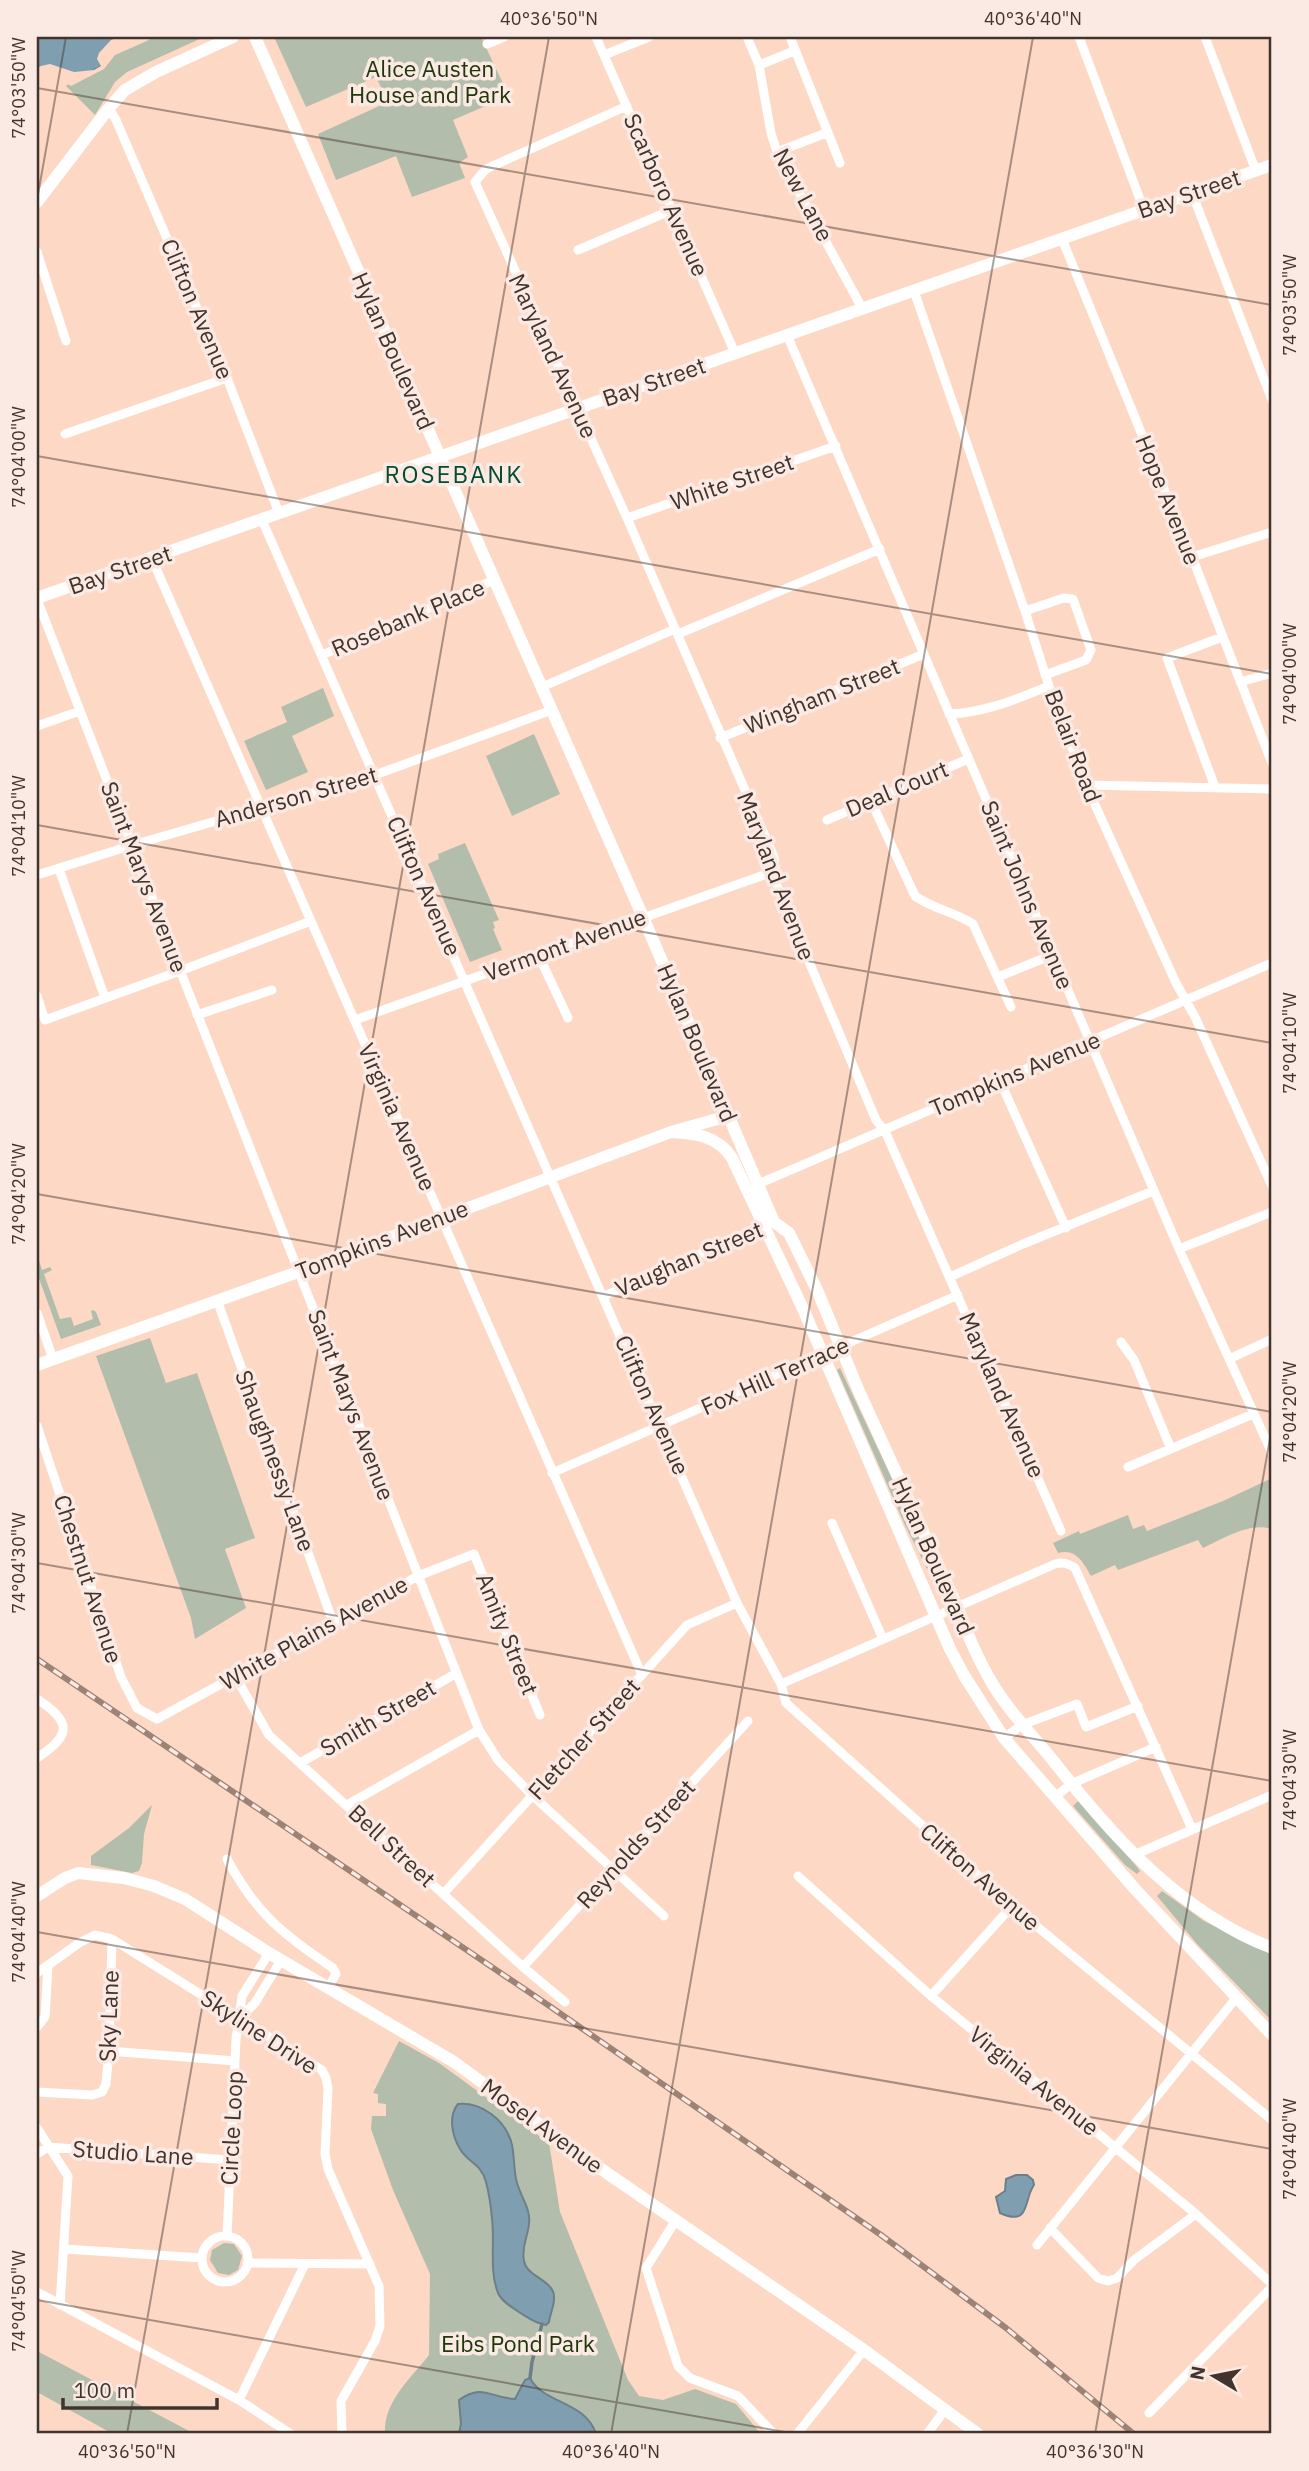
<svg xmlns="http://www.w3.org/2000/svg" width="1309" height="2471" font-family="'IBM Plex Sans',sans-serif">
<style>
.green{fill:#b2beab}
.water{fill:#7f9fb1;stroke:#6d7f89;stroke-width:2}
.pier{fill:#fdd8c5}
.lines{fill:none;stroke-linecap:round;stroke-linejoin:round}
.stream{stroke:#6d7f89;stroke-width:3.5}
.street{stroke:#fff;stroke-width:9}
.secondary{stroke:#fff;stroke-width:12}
.rail-casing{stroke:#9d8376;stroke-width:6}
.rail{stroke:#faeae3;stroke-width:3.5;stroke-dasharray:10;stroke-linecap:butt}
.ticks{fill:none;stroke:#42342c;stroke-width:2;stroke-opacity:0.45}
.labels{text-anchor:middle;stroke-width:7;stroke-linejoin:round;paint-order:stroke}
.park-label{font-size:23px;fill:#20370a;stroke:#faeae3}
.street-label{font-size:23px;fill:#42342c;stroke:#faeae3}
.neighbourhood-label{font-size:24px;letter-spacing:2px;fill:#044c31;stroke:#faeae3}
.neatline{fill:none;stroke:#42342c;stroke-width:2.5}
.ticks-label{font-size:18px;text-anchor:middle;fill:#42342c}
</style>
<rect width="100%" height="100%" fill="#fdd8c5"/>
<!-- green -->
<path class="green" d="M147,37H204L127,72L115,82L95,115L66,86L113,52Z
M274,37H481L509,96L453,120L468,157L459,163L465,178L412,197L396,156L336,180L318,134L388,102L376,77L306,107Z
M323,688L334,716L292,736L308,772L266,790L244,741L287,722L281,707Z
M534,734L560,794L512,816L486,756Z
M465,843L499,920L493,922L495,928L493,929L502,950L470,962L428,864L439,859L438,854Z
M37,1254L42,1270L50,1267L52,1270L44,1274L60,1319L71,1317L74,1326L93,1319L91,1311L93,1310L96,1312L101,1325L61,1339L37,1273Z
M150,1338L166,1383L197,1373L255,1538L225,1549L246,1608L195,1639L191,1618L96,1356Z
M840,1368L926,1551L942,1590L938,1591L905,1525L837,1370Z
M1270,1479L1272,1480V1529C1249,1522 1223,1539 1203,1548L1198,1540L1118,1570L1115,1565L1091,1576C1083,1562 1076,1548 1058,1553L1053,1543L1079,1531L1080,1534L1128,1515L1133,1529L1144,1525L1147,1531L1223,1501Z
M1079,1800L1137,1867L1140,1871L1137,1874L1125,1865L1073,1806Z
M152,1805L144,1834L142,1863L139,1871L132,1873L91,1865V1856L129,1828Z
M1162,1891L1204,1921L1272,1954V2021L1197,1944L1157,1896Z
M399,2041L439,2063L549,2143L560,2212L628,2380L639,2396L663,2400L695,2389L736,2404L761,2434H385C383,2402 411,2378 429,2355L430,2274L393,2190L371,2129L372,2116H386V2104L378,2103V2094L373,2093Z
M224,2243L234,2244L242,2256L238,2270L229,2275L218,2273L210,2260L212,2250Z
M37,2351L195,2434H113L37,2392Z"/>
<!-- water -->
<path class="water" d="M37,37H147L113,52L102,66L70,83L53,71L37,82Z
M458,2104C481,2102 504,2119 511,2141C515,2154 513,2169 517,2183C521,2197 531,2209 529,2224C528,2236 521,2248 524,2261C527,2277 553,2280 554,2296C555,2304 550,2314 549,2322L546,2325C537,2324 530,2319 522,2314C514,2309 502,2302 498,2293C489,2270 495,2243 492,2219C491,2207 489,2193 486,2182C481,2163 468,2163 460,2149C452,2136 448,2116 458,2104Z
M1016,2175H1027L1033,2180L1034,2185C1023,2200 1031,2227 1000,2213L996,2197L1005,2191L1006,2179Z
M530,2378C543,2404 586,2401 596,2434H456L459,2433L461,2424L459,2400C483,2383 490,2398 515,2399L525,2380Z"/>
<!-- pier -->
<path class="pier" d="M119,37H151L149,40L115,55L104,69L71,86L53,75L37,86V68L41,66L50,64L74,72L94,70L101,66L97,59L99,53L111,40Z"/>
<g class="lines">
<!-- stream -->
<path class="stream" d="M530,2378L532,2362L542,2324"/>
<!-- street -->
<path class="street" d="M596,37L735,353
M747,37L759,65L771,133L777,152L862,308
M790,37L840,163
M1079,37L1144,210
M1205,37L1256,171
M487,44L504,37
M604,55L649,37
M759,65L794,51
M627,106L486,169L475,182L627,518L774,857L777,886L876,1120L885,1131L1061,1531
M109,108L116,120L227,378L279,513
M777,152L826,133
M1192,193L1272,400
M1062,239L1192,557L1272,763
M578,250L672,210
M37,252L66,341
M914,291L1025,611L1049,686L1086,785L1176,983L1195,1017L1272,1186
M787,335L1179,1249L1272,1453
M65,434L227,378
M627,518L836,446
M262,520L737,1603L781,1684L786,1703L1012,1906L1272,2120
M1192,557L1272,532
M152,559L642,1675
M37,599L187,988L479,1730L498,1760L533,1796L664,1916
M1025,611L1064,598L1073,599L1091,650L1086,660L1045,675
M678,634L880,549
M322,655L494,580
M1240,682L1272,673
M542,687L675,629
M949,714C984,713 1017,699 1049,686
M37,726L80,711
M720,738L924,654
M1086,785L1272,789
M1215,787L1167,658L1222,637
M871,801L915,896C933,909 955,912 973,924L1011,1007
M827,820L968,759
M59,869L105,998
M37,875L133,845L375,775L552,710
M538,954L568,1018
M998,977L1052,955
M37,996L45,1020L180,971L311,921
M197,1015L272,990
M355,1020L775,871
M1000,1081L1066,1228
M758,1184L1272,963
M1179,1249L1272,1212
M950,1277L1023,1244L1153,1191
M604,1296L766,1225
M217,1300L333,1622
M37,1313L53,1359
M1121,1342L1134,1360L1171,1449
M1229,1359L1272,1339
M37,1426L121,1677L137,1708L157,1719L418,1576L474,1554L540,1715
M1128,1467L1253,1414
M552,1473L958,1295
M832,1523L883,1639
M235,1676L269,1735L523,1967L565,2002
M781,1684L1055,1564C1063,1562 1068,1563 1075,1568L1192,1829
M37,1699C72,1722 72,1735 37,1758
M1004,1738L1022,1725L1077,1704L1086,1727L1138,1706
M300,1763L455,1674
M1055,1797L1071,1784L1156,1747
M347,1805L479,1730
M1134,1855L1272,1795
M227,1859C256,1913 282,1934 333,1968L336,1974L328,1988
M798,1876L931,1996L1196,2214L1272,2284
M444,1893L687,1625L737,1603
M269,1953L242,1996L239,2019L255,2003L281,1960
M523,1967L748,1721
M37,1973L79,1943L95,1935L112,1939L322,2070L326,2078L328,2088L325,2154L328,2169L379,2286L380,2326L375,2341L341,2401L342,2434
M931,1996L1012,1906
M37,2027L45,2017L48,1966
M109,2051L235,2061
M37,2092L92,2095L102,2092L106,2084L109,2051L112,1939
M37,2128L68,2176L60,2305
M37,2154L48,2147L230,2160
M676,2220L646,2268L678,2366L690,2378L738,2396L774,2434
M1050,2228L1098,2278L1108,2281L1117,2278L1134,2260L1196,2214
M227,2236L236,2039L239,2019
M202 2259a23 23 0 1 1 46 0a23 23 0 1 1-46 0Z
M1037,2245L1236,1998
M65,2249L202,2258
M247,2263L370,2264
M37,2292L239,2400L291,2434
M239,2400L305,2264
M1149,2413L1272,2287
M797,2434L864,2350
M927,2434L944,2411"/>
<!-- secondary -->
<path class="secondary" d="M255,37L643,917L774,1222L789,1233L818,1292L858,1389L957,1606C967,1634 979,1662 995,1688C1012,1715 1035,1738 1055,1763C1114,1838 1181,1913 1272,1948
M37,202L109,108L125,90L156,72L233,37
M37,598L1272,165
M671,1132C695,1133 718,1136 732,1158L804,1311L950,1649L965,1677L1004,1738L1135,1889L1272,2035
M37,1365L298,1272L671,1132L728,1116
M37,1896L65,1878L78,1873L124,1878L154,1886L185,1899L269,1953L454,2062L591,2162L864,2350L978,2434"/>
<defs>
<path id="rail" d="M37,1659L548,2005L881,2235L1006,2328L1134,2434"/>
</defs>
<!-- rail casing -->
<use href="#rail" class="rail-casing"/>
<!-- rail -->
<use href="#rail" class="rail"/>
</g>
<!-- ticks -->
<path class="ticks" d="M37,88L1272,305M37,200L66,37M37,456L1272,674M37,825L1272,1043M37,1194L1272,1412M37,1563L1272,1781M37,1932L1272,2149M37,2300L796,2434M127,2434L549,37M611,2434L1033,37M1095,2434L1272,1427"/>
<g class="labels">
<!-- park labels -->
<g class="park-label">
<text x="430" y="77">Alice Austen<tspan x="430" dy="26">House and Park</tspan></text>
<text x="518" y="2352">Eibs Pond Park</text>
</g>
<!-- street labels -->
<g class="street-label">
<text transform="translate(1189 194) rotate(-19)" y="8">Bay Street</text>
<text transform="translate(666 195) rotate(66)" y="8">Scarboro Avenue</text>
<text transform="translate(803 195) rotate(62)" y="8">New Lane</text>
<text transform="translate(197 309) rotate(67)" y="8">Clifton Avenue</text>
<text transform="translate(393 351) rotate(66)" y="8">Hylan Boulevard</text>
<text transform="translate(553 356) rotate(65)" y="8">Maryland Avenue</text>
<text transform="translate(654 382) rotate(-19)" y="8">Bay Street</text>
<text transform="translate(732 482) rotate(-19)" y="8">White Street</text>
<text transform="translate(1168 500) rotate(68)" y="8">Hope Avenue</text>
<text transform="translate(120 570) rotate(-19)" y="8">Bay Street</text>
<text transform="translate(408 618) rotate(-23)" y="8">Rosebank Place</text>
<text transform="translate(822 696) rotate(-22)" y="8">Wingham Street</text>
<text transform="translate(1073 746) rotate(69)" y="8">Belair Road</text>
<text transform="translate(897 789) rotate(-23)" y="8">Deal Court</text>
<text transform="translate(296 797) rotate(-16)" y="8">Anderson Street</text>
<text transform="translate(776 876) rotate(69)" y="8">Maryland Avenue</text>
<text transform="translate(144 877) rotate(69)" y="8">Saint Marys Avenue</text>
<text transform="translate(424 886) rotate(66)" y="8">Clifton Avenue</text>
<text transform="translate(1027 895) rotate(67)" y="8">Saint Johns Avenue</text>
<text transform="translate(565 945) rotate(-20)" y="8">Vermont Avenue</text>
<text transform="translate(697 1043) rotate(67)" y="8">Hylan Boulevard</text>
<text transform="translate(1015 1074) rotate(-23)" y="8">Tompkins Avenue</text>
<text transform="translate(397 1117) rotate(66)" y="8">Virginia Avenue</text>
<text transform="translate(382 1240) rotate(-21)" y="8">Tompkins Avenue</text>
<text transform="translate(689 1259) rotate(-23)" y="8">Vaughan Street</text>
<text transform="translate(775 1376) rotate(-24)" y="8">Fox Hill Terrace</text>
<text transform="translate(1002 1395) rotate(66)" y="8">Maryland Avenue</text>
<text transform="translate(351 1405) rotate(69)" y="8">Saint Marys Avenue</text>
<text transform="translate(652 1405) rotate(66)" y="8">Clifton Avenue</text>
<text transform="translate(275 1461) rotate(70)" y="8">Shaughnessy Lane</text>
<text transform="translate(933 1556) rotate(66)" y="8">Hylan Boulevard</text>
<text transform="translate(88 1579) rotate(72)" y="8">Chestnut Avenue</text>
<text transform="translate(314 1633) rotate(-29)" y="8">White Plains Avenue</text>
<text transform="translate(507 1634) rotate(68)" y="8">Amity Street</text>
<text transform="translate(378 1718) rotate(-30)" y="8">Smith Street</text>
<text transform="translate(584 1739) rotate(-48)" y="8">Fletcher Street</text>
<text transform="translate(636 1844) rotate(-48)" y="8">Reynolds Street</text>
<text transform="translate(392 1846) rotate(43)" y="8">Bell Street</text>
<text transform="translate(980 1877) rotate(41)" y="8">Clifton Avenue</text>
<text transform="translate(109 2016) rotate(-88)" y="8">Sky Lane</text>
<text transform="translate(259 2032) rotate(33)" y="8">Skyline Drive</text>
<text transform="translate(1034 2081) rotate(39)" y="8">Virginia Avenue</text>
<text transform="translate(542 2126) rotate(36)" y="8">Mosel Avenue</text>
<text transform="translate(232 2128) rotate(-87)" y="8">Circle Loop</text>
<text transform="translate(133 2153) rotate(4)" y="8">Studio Lane</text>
</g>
<!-- neighbourhood labels -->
<g class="neighbourhood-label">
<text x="454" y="483">ROSEBANK</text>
</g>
</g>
<!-- border -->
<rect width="1309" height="2471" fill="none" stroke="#faeae3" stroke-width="77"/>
<!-- north arrow -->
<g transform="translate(1214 2376) rotate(280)" stroke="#faeae3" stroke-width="5" paint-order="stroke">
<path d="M0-5L12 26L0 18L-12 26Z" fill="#42342c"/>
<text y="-10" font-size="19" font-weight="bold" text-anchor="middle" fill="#42342c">N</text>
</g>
<!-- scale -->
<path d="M63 2398v10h154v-10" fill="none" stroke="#42342c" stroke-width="3.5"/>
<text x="74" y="2398" font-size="21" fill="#42342c" stroke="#faeae3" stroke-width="5" paint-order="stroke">100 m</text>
<rect x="38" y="38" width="1232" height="2394" class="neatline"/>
<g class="ticks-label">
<text x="549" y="25">40°36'50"N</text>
<text x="1033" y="25">40°36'40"N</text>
<text transform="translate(19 88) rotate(-90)" y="6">74°03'50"W</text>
<text transform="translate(1290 305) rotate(-90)" y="6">74°03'50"W</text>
<text transform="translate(19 457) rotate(-90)" y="6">74°04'00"W</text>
<text transform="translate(1290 674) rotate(-90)" y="6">74°04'00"W</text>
<text transform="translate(19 826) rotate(-90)" y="6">74°04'10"W</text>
<text transform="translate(1290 1043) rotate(-90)" y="6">74°04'10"W</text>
<text transform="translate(19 1194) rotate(-90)" y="6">74°04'20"W</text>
<text transform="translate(1290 1412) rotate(-90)" y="6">74°04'20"W</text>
<text transform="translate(19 1563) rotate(-90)" y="6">74°04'30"W</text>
<text transform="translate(1290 1780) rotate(-90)" y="6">74°04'30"W</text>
<text transform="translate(19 1932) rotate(-90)" y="6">74°04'40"W</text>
<text transform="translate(1290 2149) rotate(-90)" y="6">74°04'40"W</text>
<text transform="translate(19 2301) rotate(-90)" y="6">74°04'50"W</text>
<text x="127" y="2458">40°36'50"N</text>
<text x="611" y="2458">40°36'40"N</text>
<text x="1095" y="2458">40°36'30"N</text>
</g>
</svg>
